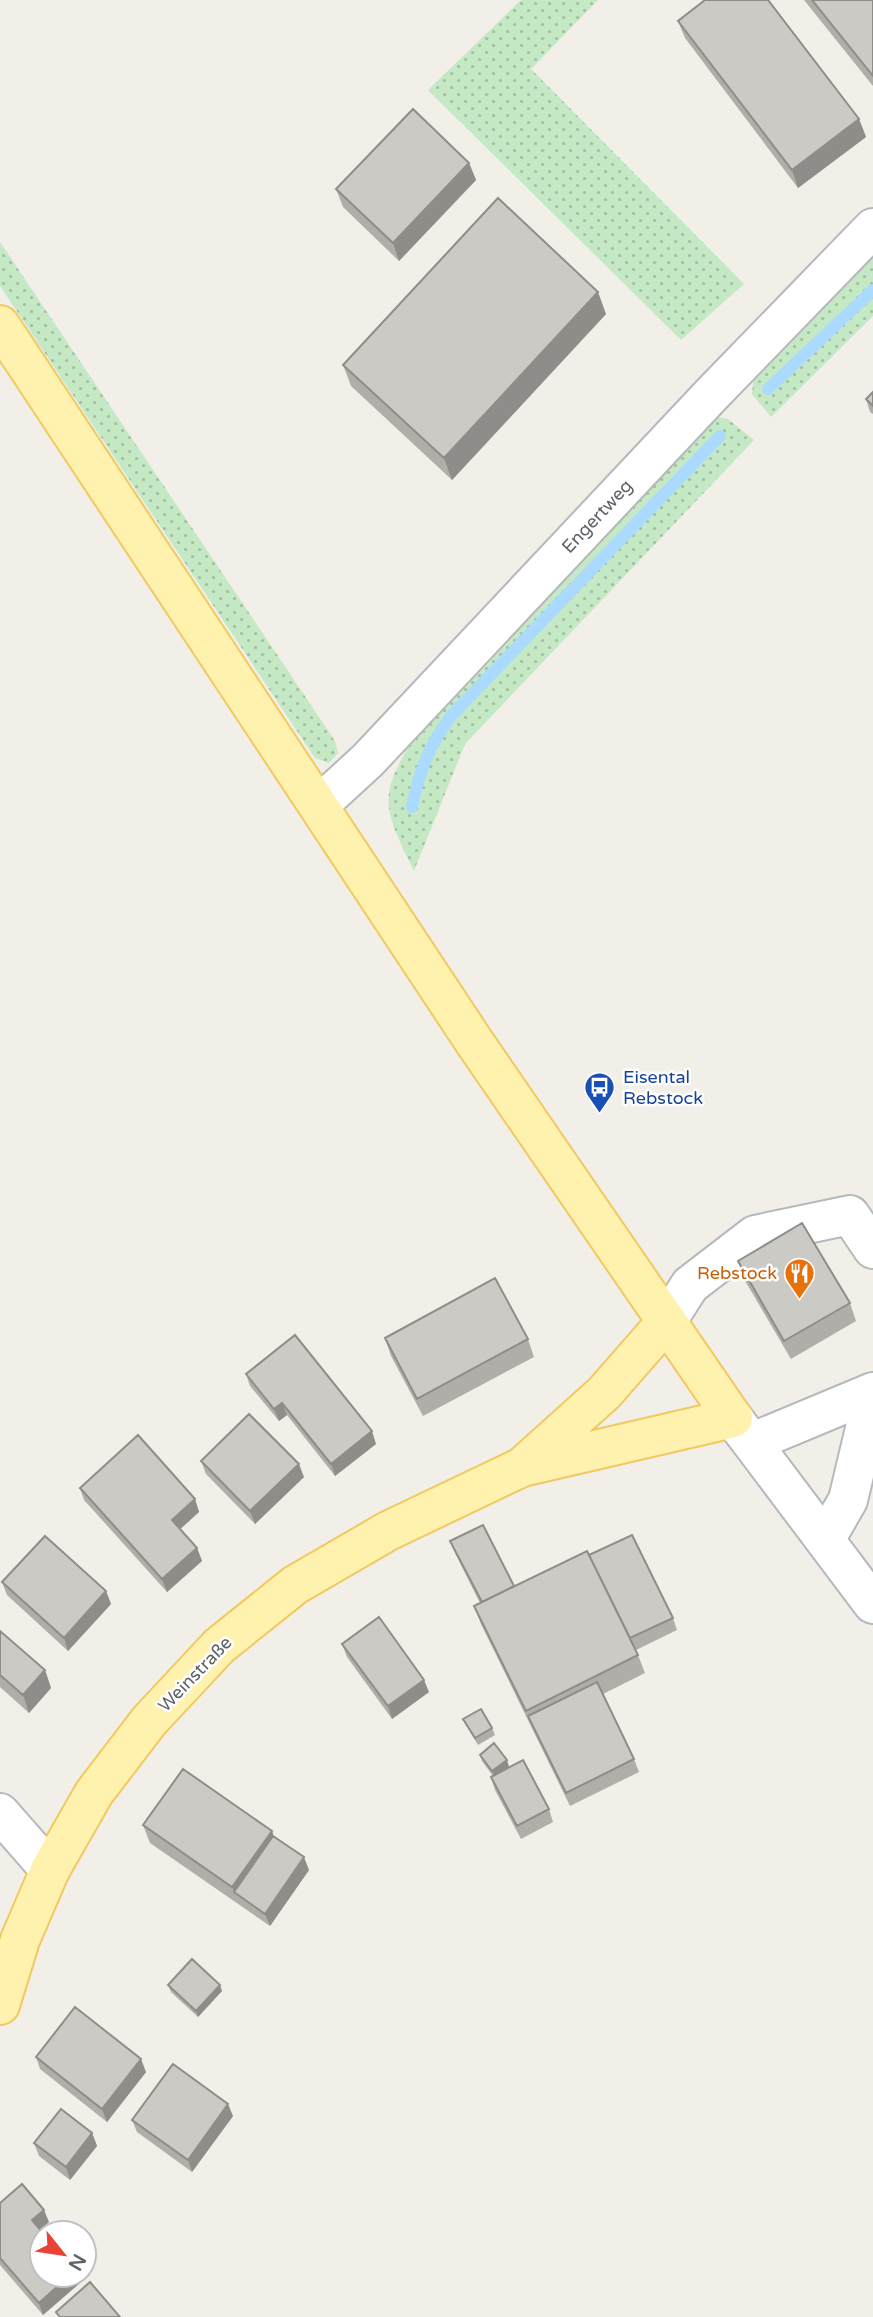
<svg xmlns="http://www.w3.org/2000/svg" width="873" height="2317" font-family="'Varela Round',sans-serif">
<style>
.grass{fill:url(#grass-dots)}
.lines{fill:none;stroke-linecap:round;stroke-linejoin:round}
.stream{stroke:#aadaff;stroke-width:12}
.minor-casing{stroke:#b5b8bc;stroke-width:42}
.major-casing{stroke:#f2c960;stroke-width:42}
.minor{stroke:#fff;stroke-width:38}
.major{stroke:#fff2af;stroke-width:38}
.wall{fill:#afaea9}
.shaded-wall{fill:#8f8d8a}
.building{fill:#cccac5;stroke:#8f8d8a;stroke-width:2}
.labels{text-anchor:middle;stroke-width:5;stroke-linejoin:round;paint-order:stroke}
.street-label{font-size:18px;fill:#5f6368;stroke:#fff}
.transit-label{font-size:18px;fill:#164399;stroke:#fff;text-anchor:start}
.food-label{font-size:18px;fill:#c56008;stroke:#fff;text-anchor:end}
</style>
<defs>
<pattern id="grass-dots" width="8" height="8" patternUnits="userSpaceOnUse" patternTransform="scale(1.75)"><rect width="8" height="8" fill="#c5e8c5"/><path d="M2 2h.1M6 6h.1" fill="none" stroke="#a3c0a4" stroke-width="1.8" stroke-linecap="round"/></pattern>
</defs>
<rect width="100%" height="100%" fill="#f1efe8"/>
<!-- grass -->
<path class="grass" d="M521,0H598L531,69L744,284L681,340L428,90Z
M0,242L335,741L338,753L329,763L315,758L0,286Z
M873,251V316L771,417L752,394L754,372Z
M717,417L728,419L754,440L465,744L414,871C378,798 380,795 421,725L703,424Z"/>
<g class="lines">
<!-- stream -->
<path class="stream" d="M768,389L873,290
M412,807C420,769 428,748 451,716L720,436"/>
<defs>
<g id="minor">
<path id="s1" d="M319,805L368,760L711,395L873,228"/>
<path d="M667,1321L690,1285L755,1235L850,1215L873,1249"/>
<path d="M733,1418L873,1604"/>
<path d="M753,1442L873,1392"/>
<path d="M825,1540L848,1500L873,1395"/>
<path d="M0,1813L50,1870"/>
</g>
<path id="major" d="M0,325L475,1043L733,1418L522,1467L388,1531L295,1585L219,1646L149,1721L94,1793L50,1870L20,1940L0,2005
M524,1465L604,1393L667,1321"/>
</defs>
<!-- minor casing -->
<use href="#minor" class="minor-casing"/>
<!-- major casing -->
<use href="#major" class="major-casing"/>
<!-- minor -->
<use href="#minor" class="minor"/>
<!-- major -->
<use href="#major" class="major"/>
</g>
<!-- wall -->
<path class="wall" d="M804,0H873V86Z
M678,21L859,119L866,137L798,188L685,38Z
M469,163L476,180L399,261L343,207L336,189Z
M606,314L452,480L351,386L343,365Z
M873,392V414L870,412L866,399Z
M738,1261L850,1303L856,1321L791,1359L744,1279Z
M385,1338L528,1339L534,1357L423,1416L391,1356Z
M246,1374L376,1444L335,1476L287,1415L279,1421L250,1386Z
M201,1461L304,1477L255,1524L206,1474Z
M80,1488L195,1499L199,1512L180,1529L197,1548L202,1561L167,1592L84,1500Z
M450,1541L514,1586L589,1555L673,1618L677,1630L636,1650L645,1673L603,1694L634,1759L639,1772L570,1806L481,1624L474,1606L480,1603L455,1553Z
M2,1582L106,1591L111,1604L68,1651L7,1595Z
M0,1631L45,1670L51,1688L29,1713L0,1687Z
M342,1644L429,1692L392,1719L347,1657Z
M463,1719L492,1728L495,1735L478,1745L466,1725Z
M480,1755L507,1760L509,1767L549,1809L553,1822L521,1839L495,1790L491,1777L493,1776L482,1761Z
M143,1825L272,1831L273,1836L309,1870L270,1926L150,1843Z
M168,1985L222,1991L198,2017L171,1992Z
M36,2057L146,2072L107,2122L40,2069Z
M233,2116L192,2172L137,2132L132,2120Z
M92,2133L97,2146L70,2180L39,2156L34,2143Z
M0,2203L49,2222L40,2229L42,2233L84,2275V2264L88,2276L43,2315L0,2265Z"/>
<!-- shaded-wall -->
<path class="shaded-wall" d="M859,119L866,137L798,188L792,170Z
M469,163L476,180L399,261L393,243Z
M598,292L606,314L452,480L444,458Z
M282,1403L287,1415L279,1421L274,1409Z
M372,1431L376,1444L335,1476L331,1464Z
M299,1464L304,1477L255,1524L250,1511Z
M195,1499L199,1512L176,1533L172,1520Z
M197,1548L202,1561L167,1592L162,1579Z
M106,1591L111,1604L68,1651L64,1638Z
M45,1670L51,1688L29,1713L23,1695Z
M424,1680L429,1692L392,1719L388,1706Z
M507,1760L509,1767L495,1778L492,1771Z
M272,1831L278,1848L234,1892L232,1887Z
M304,1857L309,1870L270,1926L265,1914Z
M220,1985L222,1991L198,2017L196,2011Z
M141,2059L146,2072L107,2122L102,2109Z
M228,2104L233,2116L192,2172L188,2160Z
M92,2133L97,2146L70,2180L66,2167Z
M44,2210L49,2222L37,2233L32,2220Z
M84,2264L88,2276L43,2315L39,2303L70,2275H84Z"/>
<!-- building -->
<path class="building" d="M705,0H768L859,119L792,170L678,21Z
M812,0H873V76Z
M413,109L469,163L393,243L336,189Z
M498,198L598,292L444,458L343,365Z
M873,392V406L866,399Z
M802,1223L850,1303L784,1341L738,1261Z
M495,1278L528,1339L417,1399L385,1338Z
M295,1335L372,1431L331,1464L282,1403L274,1409L246,1374Z
M249,1414L299,1464L250,1511L201,1461Z
M138,1435L195,1499L172,1520L197,1548L162,1579L80,1488Z
M483,1525L514,1586L482,1602L450,1541Z
M632,1535L673,1618L630,1638L589,1555Z
M45,1536L106,1591L64,1638L2,1582Z
M587,1551L638,1655L526,1711L474,1606Z
M379,1617L424,1680L388,1706L342,1644Z
M0,1631L45,1670L23,1695L0,1675Z
M597,1682L634,1759L566,1793L528,1716Z
M481,1709L492,1728L475,1738L463,1719Z
M494,1743L507,1760L492,1771L480,1755Z
M523,1760L549,1809L517,1826L491,1777Z
M183,1769L272,1831L232,1887L143,1825Z
M273,1836L304,1857L265,1914L234,1892Z
M192,1959L220,1985L196,2011L168,1985Z
M75,2007L141,2059L102,2109L36,2057Z
M173,2064L228,2104L188,2160L132,2120Z
M61,2109L92,2133L66,2167L34,2143Z
M22,2184L44,2210L32,2220L43,2233H42V2275H70L39,2303L0,2258V2203Z
M90,2282L120,2317H60L56,2312Z"/>
<!-- icons -->
<defs>
<symbol id="bus-pin" viewBox="-11 -11 22 30"><path d="M0 17L-7.5 6A9.5 9.5 0 1 1 7.5 6Z" fill="#1a4fb4" stroke="#fff"/><path d="M-5-6H5V4H4V6H2V4H-2V6H-4V4H-5ZM-3.5-4V0h7V-4ZM-3.5 1.2v1.5H-2V1.2ZM2 1.2v1.5H3.5V1.2Z" fill="#fff"/></symbol>
<symbol id="restaurant-pin" viewBox="-11 -11 22 30"><path d="M0 17L-7.5 6A9.5 9.5 0 1 1 7.5 6Z" fill="#e8710a" stroke="#fff"/><path d="M-5-6h1v4h1v-4h1v4h1v-4h1v5L-1.5 .5V6h-2V.5L-5-1ZM5-6V6H3V1.5H1.5Q1.5-4 5-6Z" fill="#fff"/></symbol>
</defs>
<g fill-rule="evenodd">
<use href="#bus-pin" x="582" y="1070" width="35" height="47"/>
<use href="#restaurant-pin" x="782" y="1256" width="35" height="47"/>
</g>
<g class="labels">
<!-- street labels -->
<g class="street-label">
<text dy="6" stroke="none"><textPath href="#s1" startOffset="401">Engertweg</textPath></text>
<text transform="translate(195 1674) rotate(-46)" y="6">Weinstraße</text>
</g>
<!-- transit labels -->
<g class="transit-label">
<text x="623" y="1083">Eisental<tspan x="623" dy="21">Rebstock</tspan></text>
</g>
<!-- food labels -->
<g class="food-label">
<text x="777" y="1279">Rebstock</text>
</g>
</g>
<!-- north arrow -->
<g transform="translate(63 2254) rotate(120)"><circle r="33" fill="#ffffff" stroke="#bfc1c3" stroke-width="2"/>
<path d="M0-5L12 26L0 18L-12 26Z" fill="#ea4335"/>
<text y="-10" font-size="19" font-weight="bold" text-anchor="middle" fill="#5f6368">N</text>
</g>
</svg>
